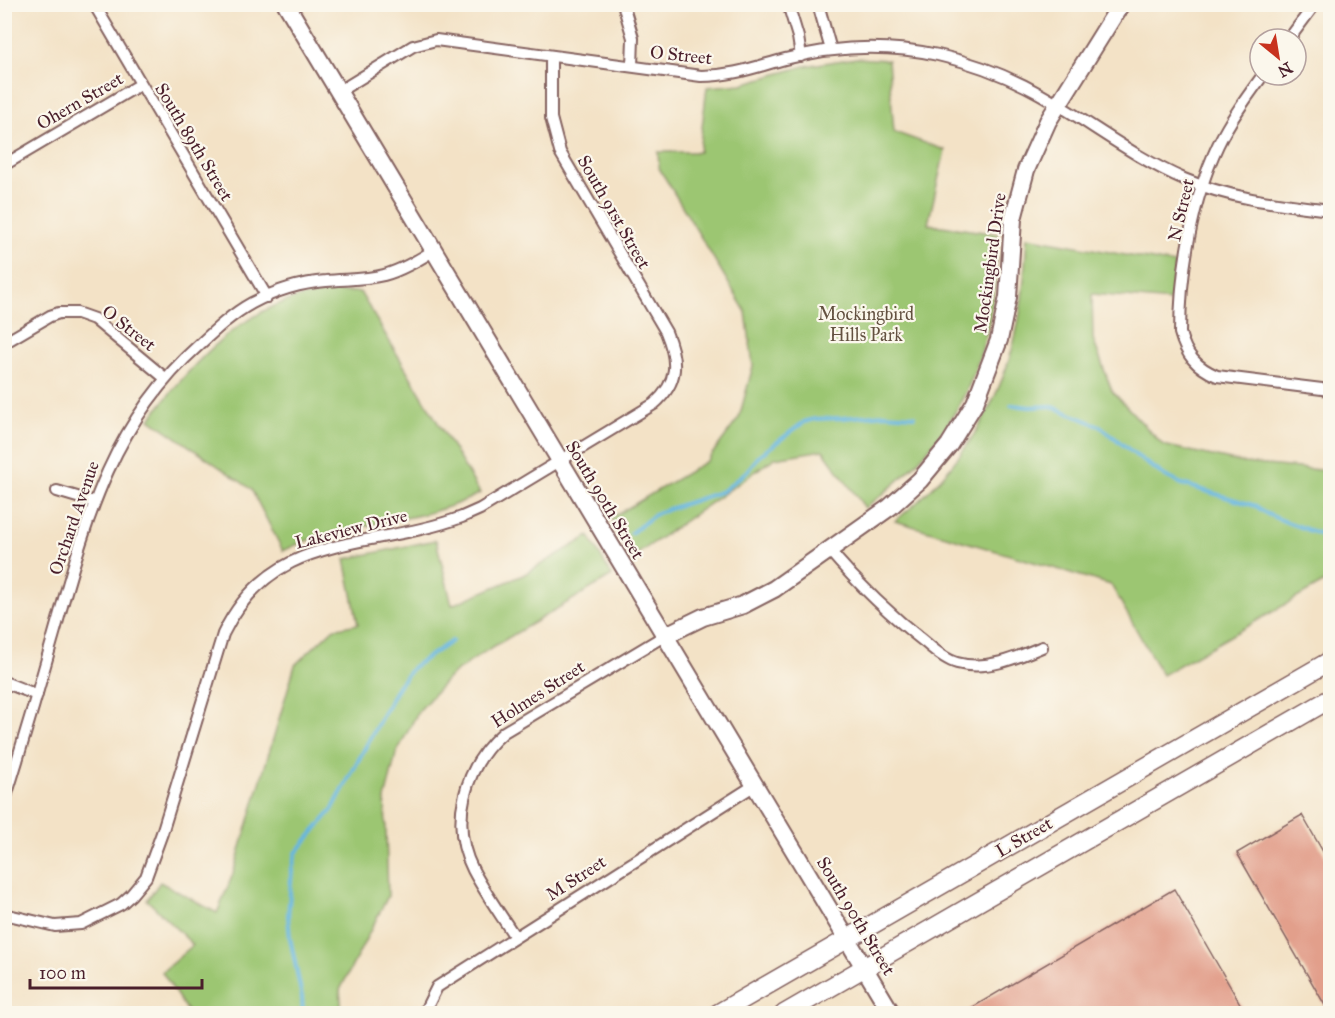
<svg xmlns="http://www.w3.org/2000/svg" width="1335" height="1018" font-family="'IM FELL Great Primer',serif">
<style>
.green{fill:#9cc672;stroke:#73724e;stroke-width:1.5}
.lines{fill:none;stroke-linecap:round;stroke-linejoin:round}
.stream{stroke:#65b6e0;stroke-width:4}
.building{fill:#e29f8b}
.street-casing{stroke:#856361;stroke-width:14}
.secondary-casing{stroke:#856361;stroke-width:20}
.primary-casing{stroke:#856361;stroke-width:21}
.street{stroke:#fff;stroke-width:10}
.secondary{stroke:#fff;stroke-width:16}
.primary{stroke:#fff;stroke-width:18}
.labels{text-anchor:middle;stroke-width:4.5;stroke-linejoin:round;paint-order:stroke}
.street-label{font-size:18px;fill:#4a1f2b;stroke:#fbf7ec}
.park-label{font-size:18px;fill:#635140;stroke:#fbf7ec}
</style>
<rect width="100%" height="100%" fill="#fbf7ec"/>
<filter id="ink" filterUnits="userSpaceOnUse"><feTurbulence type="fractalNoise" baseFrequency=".0167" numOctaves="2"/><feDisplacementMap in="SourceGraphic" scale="12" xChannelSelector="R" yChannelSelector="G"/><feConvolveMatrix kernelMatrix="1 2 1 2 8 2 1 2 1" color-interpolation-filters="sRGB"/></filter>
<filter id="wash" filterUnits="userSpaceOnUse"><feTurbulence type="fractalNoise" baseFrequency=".008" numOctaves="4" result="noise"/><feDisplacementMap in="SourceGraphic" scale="24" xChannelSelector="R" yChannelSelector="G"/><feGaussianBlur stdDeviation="1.35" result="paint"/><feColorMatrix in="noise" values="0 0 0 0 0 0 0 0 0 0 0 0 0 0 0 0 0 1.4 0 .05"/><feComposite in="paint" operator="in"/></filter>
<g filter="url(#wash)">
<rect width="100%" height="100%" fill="#f3e2c6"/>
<!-- green -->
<path class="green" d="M856,58L888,60L894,132L945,150L928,224L998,234C995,354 964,435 865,508L823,450L775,458L633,557L611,518L707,461L739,418L753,366L746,312L659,168L658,152H699L707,87L742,84L805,66Z
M1027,237L1175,264L1171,301L1092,294L1093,339L1112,391L1163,445L1244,463L1330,471V579L1162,675L1111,585L895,521C959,471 1005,400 1019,319C1024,292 1025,265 1027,237Z
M331,292H360L480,493C419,527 345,519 283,551L251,489L150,419C186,371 231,319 290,300C303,295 318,294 331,292Z
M589,536L612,576L486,651L450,676L418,712L396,754L385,799L388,896L340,990L342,1013H188L162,972L193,945L147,900L160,882L217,913L233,874L295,665L333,629L358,624L345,559L436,540L452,605L523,575Z"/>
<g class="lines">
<!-- stream -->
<path class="stream" d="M1011,405L1030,407L1051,406L1100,426L1138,457L1165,476L1182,484L1256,506L1267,514L1284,521L1330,538
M631,533L657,513L723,491L747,471L760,455L804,422L814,419L843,418L885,414L914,416
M303,1014L302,997L290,938L288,916L292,869L296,853L332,810L398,686L413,667L452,641"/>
</g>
<g id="blocks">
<!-- building -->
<path class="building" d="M1302,815L1330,864V1014L1237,853Z
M1174,889L1246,1014H961Z"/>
</g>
</g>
<g filter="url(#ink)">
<use href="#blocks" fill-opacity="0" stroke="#856361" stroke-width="1.5"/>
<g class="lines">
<defs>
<path id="street" d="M94,4L267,297
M623,4L633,38L632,66
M788,4L798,37L801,56
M818,4L831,50
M1289,39L1315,4
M1263,75C1247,97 1230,120 1218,145C1192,200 1180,272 1180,333C1186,355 1196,367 1217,376L1330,390
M338,92L413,46L436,40L701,76C733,76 755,67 785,59C835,46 888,44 938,55C974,63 1008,76 1040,94C1088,121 1133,157 1184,179C1231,199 1281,204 1330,210
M4,165L141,84
M4,343L50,316L59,313H77L94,319L165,378
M57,491L94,502
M829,550C859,585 890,615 926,643C934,650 946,660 957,663C986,671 1016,658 1042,647
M4,682L37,695
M4,803C21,749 37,695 52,641C84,529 108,426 199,345C215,330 232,314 252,303C275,291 300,283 326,281C345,279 365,280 384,275C402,270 418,260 433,251
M4,914L55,926L81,924L121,904L131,895L146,877L162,833L223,634C274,529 370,551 462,517L480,509L654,404C679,382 678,361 666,332L560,152L551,118V56
M515,937C501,915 485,893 473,870C449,823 464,766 504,732L664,636
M426,1009L437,987L755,785"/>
<path id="secondary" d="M286,4L892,1014
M664,636L703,617L743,605L774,589L890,507L920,480L949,445L975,403L999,340L1008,297L1013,219L1026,170L1048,121L1121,4"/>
<path id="primary" d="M717,1014L1330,661
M784,1014L1330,699"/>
</defs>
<!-- street casing -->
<use href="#street" class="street-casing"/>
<!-- secondary casing -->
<use href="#secondary" class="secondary-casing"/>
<!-- primary casing -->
<use href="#primary" class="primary-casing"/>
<!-- street -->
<use href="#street" class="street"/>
<!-- secondary -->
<use href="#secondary" class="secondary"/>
<!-- primary -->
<use href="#primary" class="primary"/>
</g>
</g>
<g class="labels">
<!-- street labels -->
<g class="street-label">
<text transform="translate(681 55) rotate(6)" y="6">O Street</text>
<text transform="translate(80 101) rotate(-30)" y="6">Ohern Street</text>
<text transform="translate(194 142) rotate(59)" y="6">South 89th Street</text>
<text transform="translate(1181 210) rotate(-77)" y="6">N Street</text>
<text transform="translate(614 212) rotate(60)" y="6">South 91st Street</text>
<text transform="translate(990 263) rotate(-82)" y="6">Mockingbird Drive</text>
<text transform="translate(129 328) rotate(38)" y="6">O Street</text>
<text transform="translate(605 500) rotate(59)" y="6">South 90th Street</text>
<text transform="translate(74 518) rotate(-71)" y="6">Orchard Avenue</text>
<text transform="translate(351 529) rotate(-14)" y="6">Lakeview Drive</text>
<text transform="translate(538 694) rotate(-33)" y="6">Holmes Street</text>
<text transform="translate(1024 837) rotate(-30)" y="6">L Street</text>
<text transform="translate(576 878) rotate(-33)" y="6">M Street</text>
<text transform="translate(856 916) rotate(59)" y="6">South 90th Street</text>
</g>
<!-- park labels -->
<g class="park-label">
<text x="866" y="320">Mockingbird<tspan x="866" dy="21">Hills Park</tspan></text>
</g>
</g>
<!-- margin -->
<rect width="1335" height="1018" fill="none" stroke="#fbf7ec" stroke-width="24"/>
<!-- north arrow -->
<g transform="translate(1278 57) rotate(150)"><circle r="28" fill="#fbf7ec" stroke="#b4a19f" stroke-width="1.5"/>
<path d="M0-4.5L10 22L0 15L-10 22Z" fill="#c8321e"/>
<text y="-9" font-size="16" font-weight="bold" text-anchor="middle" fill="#4a1f2b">N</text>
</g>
<!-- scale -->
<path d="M30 979v9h172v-9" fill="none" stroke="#4a1f2b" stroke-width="3"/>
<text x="39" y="979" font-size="18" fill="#4a1f2b" stroke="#fbf7ec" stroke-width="4.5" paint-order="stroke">100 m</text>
</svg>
